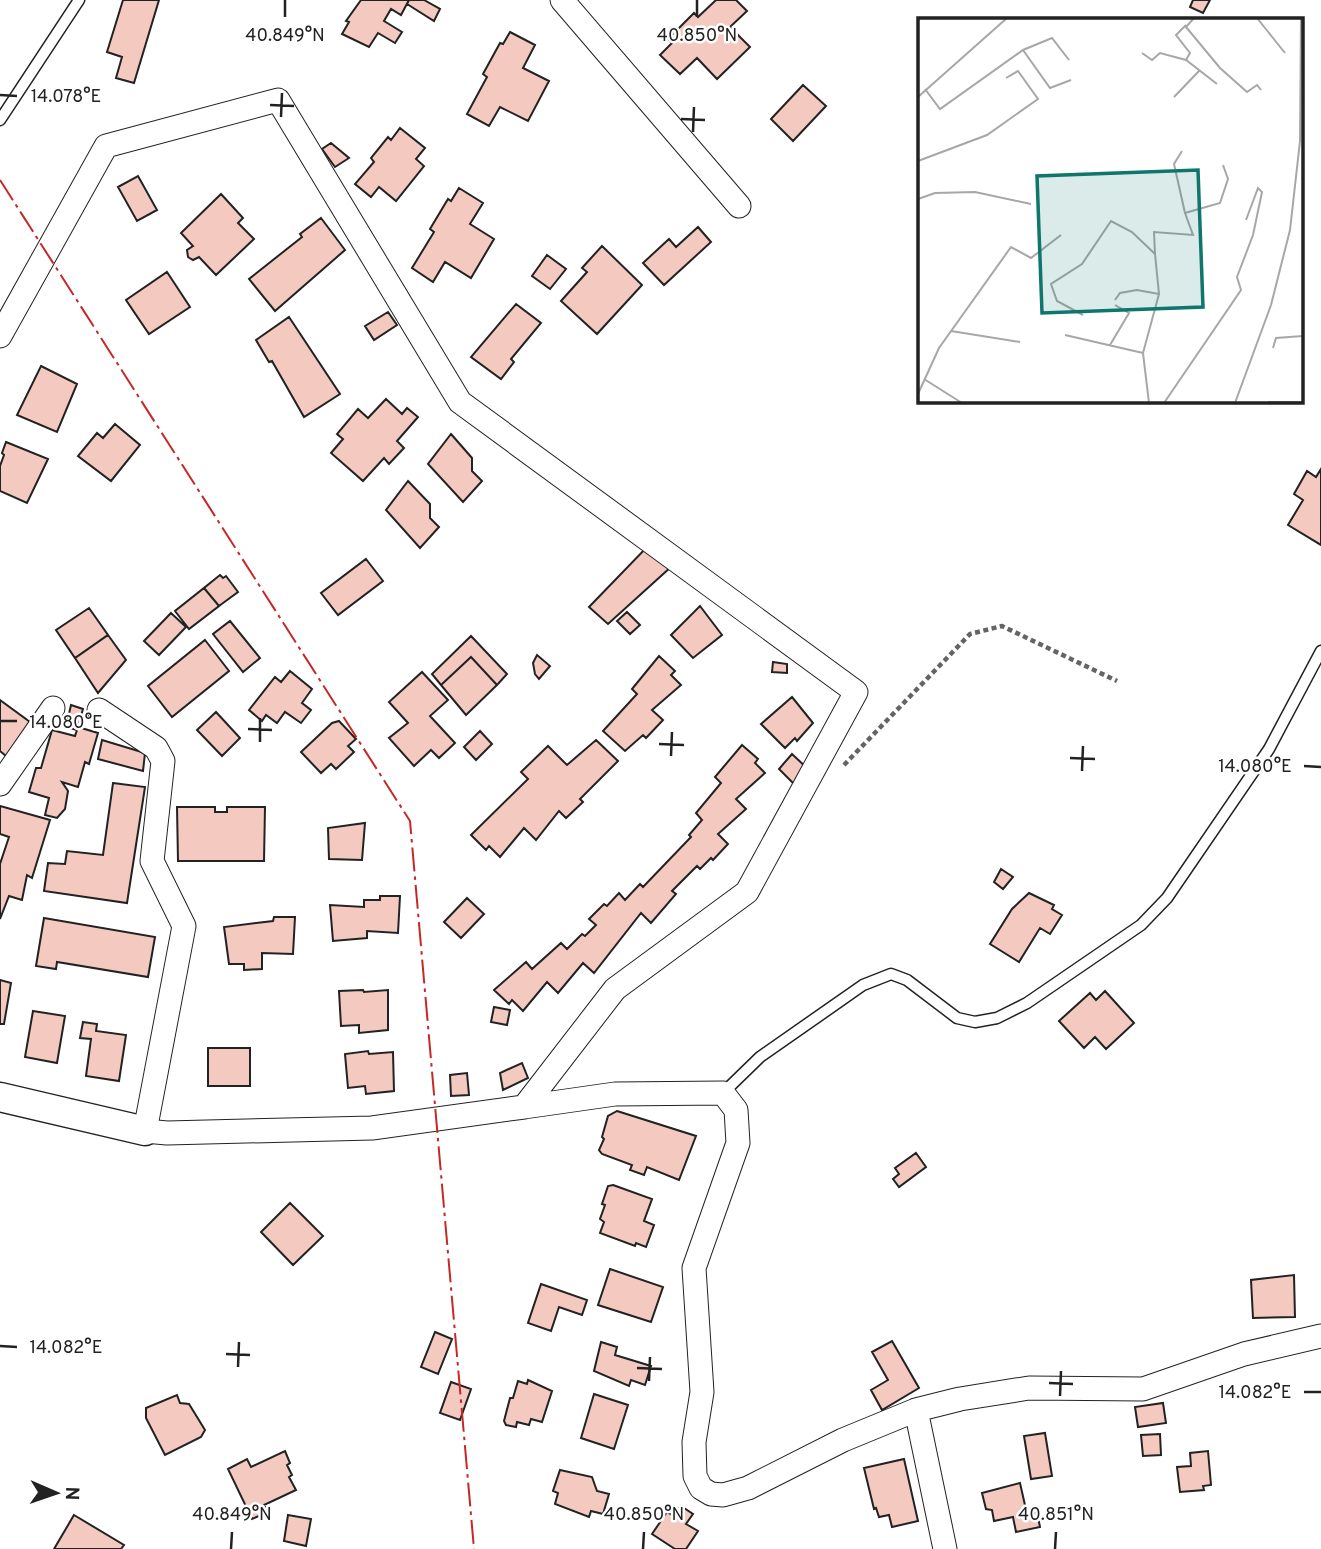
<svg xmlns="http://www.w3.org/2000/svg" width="1321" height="1549" font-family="Overpass,sans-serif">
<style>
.building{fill:#f3c9c0;stroke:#222;stroke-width:2}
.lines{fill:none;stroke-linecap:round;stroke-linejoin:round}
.service-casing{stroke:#222;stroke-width:13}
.minor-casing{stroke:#222;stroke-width:25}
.tertiary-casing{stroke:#222;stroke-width:31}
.path{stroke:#646464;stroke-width:4.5;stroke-dasharray:5 3.5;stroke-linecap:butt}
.service{stroke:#fff;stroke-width:10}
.minor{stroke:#fff;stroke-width:23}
.tertiary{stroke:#fff;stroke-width:28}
.power{stroke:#c62828;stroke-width:2;stroke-dasharray:24 5 3.5 5;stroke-linecap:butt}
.ticks{fill:none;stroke:#222;stroke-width:2.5}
.inset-road{fill:none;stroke:#a7a7a7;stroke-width:2}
.view{fill:#0f766e;fill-opacity:0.15;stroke:#0f766e;stroke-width:3.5}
.inset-edge{fill:none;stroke:#222;stroke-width:3.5}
.ticks-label{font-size:18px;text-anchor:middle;fill:#222;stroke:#fff;stroke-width:5;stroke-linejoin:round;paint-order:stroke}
</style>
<rect width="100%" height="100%" fill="#fff"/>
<!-- building -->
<path class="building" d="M123,0H159L134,83L116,78L122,57L107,52Z
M361,0H409L401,15L391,9L384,21L402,32L395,43L378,33L369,47L342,34L349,22L346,21Z
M409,0H424L440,9L434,21L407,4Z
M716,0H736L747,11L730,27L750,47L717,79L697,58L680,74L660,55L672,43L668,39L694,13L698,17Z
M1193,0H1210L1203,13L1190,7Z
M510,32L535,45L523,68L549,81L528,121L500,107L489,126L467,114L487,77L483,74L500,43L503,44Z
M803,85L826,106L793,141L771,119Z
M400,128L425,148L416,159L424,166L396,201L379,187L371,197L355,184L374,162L371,158L388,137L391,140Z
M331,143L349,158L335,167L322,149Z
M138,176L157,210L137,221L118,187Z
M459,188L483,203L470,224L494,239L471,278L445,262L433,282L412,268L434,232L430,229L448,199L451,201Z
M221,194L243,218L238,223L254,239L216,275L199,257L193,260L188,257L187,250L193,246L181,233Z
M321,218L345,250L275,311L249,279L302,237L300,234Z
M698,227L711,242L664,285L643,263L669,239L676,247Z
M602,246L642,285L597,334L561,301L587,272L582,268Z
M547,255L566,269L550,289L532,276Z
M167,272L190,307L149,334L126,300Z
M516,304L541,323L511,359L514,362L501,379L471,357Z
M388,312L397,325L374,340L365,326Z
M289,317L340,394L304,417L272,361L269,362L256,340Z
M41,366L77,384L57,432L17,415Z
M386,399L402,414L407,408L418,417L397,441L404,448L389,464L384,458L363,481L331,453L343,439L337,434L358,409L368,418Z
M115,424L140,445L111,481L78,456L97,433L103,438Z
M451,434L472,458V471L482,481L463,502L428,464Z
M6,442L48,459L27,503L0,491V466L4,455L2,453Z
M1321,469V545L1288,525L1303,500L1294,494L1307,471L1316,477Z
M408,481L430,504V518L439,527L420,548L386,510Z
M647,547L672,566L608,624L589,607Z
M366,559L383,581L338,615L321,593Z
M220,575L223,578L226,576L238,592L219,606L204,588Z
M204,588L219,606L189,629L175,611Z
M700,606L722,635L693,658L671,635Z
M89,608L108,635L75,658L56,630Z
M627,612L640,625L630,634L617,621Z
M171,613L186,627L159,655L144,641Z
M230,621L260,658L243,672L213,634Z
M108,635L126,660L98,693L75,658Z
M471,636L507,674L497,685L471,657L441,685L432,674Z
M205,640L229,671L172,717L148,686Z
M537,655L550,666L539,679L535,674L533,663Z
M659,656L675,671L671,675L681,685L652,710L663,720L646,738L643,735L625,751L603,731L637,694L632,689Z
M471,657L497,685L466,715L441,685Z
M773,662L787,664V673L772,672Z
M290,671L312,689L302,703L311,710L301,723L285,712L277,723L266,715L262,721L249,710L275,677L281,682Z
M422,672L448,700L430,716L455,743L439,758L431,750L414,766L389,738L408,723L389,702Z
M792,697L813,723L797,741L795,738L785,748L761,724Z
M0,700L30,722L6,756L0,751Z
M71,705L83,709L77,730L66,727Z
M216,712L240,738L222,756L197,730Z
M339,721L356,739L348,746L354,752L336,769L331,764L321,773L301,752L332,723Z
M78,727L98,733L89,764L85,762L78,787L62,782L68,791L65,809L57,818L45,815L49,798L29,792L36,768H41L52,730L75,736Z
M480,731L492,744L476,760L464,747Z
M102,740L145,753L143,771L98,759Z
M596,740L618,761L580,799L583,802L566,818L559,811L536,840L524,828L500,857L489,846L486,850L471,835L528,779L521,772L548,746L567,765Z
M742,745L758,759L755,763L765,773L736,799L746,809L718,834L728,844L713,860L711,858L700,869L697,866L672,891L676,894L651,923L641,913L594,973L583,963L558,993L547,982L523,1011L512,1000L509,1004L494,990L526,962L532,969L561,943L567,949L582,934L585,936L596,925L589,919L604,904L607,906L619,893L625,900L640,884L643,887L691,837L689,835L702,820L696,813L721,783L715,777Z
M792,754L809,770L799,789L779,769Z
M113,783L145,787L127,903L44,891L48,863L65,864L67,851L103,855Z
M0,806L50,820L32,878L27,875L22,900L9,896L0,919V864L9,837L0,834Z
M177,807H215V812H227V807H265L264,861H178Z
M365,823L362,860L329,859L328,828Z
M1001,869L1013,877L1003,889L994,882Z
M1029,893L1054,905L1052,909L1062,915L1050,934L1040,928L1019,962L990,944L1012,909Z
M380,896H400L398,933L367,931V938L333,941L330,905L364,907V900H380Z
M467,898L484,914L461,938L444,922Z
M274,917H295L293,954L262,953V969L244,970V964H229L224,927L273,921Z
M44,918L155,937L148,977L57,962L56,969L36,966Z
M0,980L11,983L4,1024H0Z
M363,990L364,992L388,990V1030L359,1033V1025L341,1026L339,991Z
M1105,991L1134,1023L1106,1049L1095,1037L1084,1048L1059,1021L1090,993L1096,1000Z
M494,1007L510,1010L507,1025L491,1022Z
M33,1011L65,1016L57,1063L25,1057Z
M83,1022L97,1024L96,1031L126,1035L119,1081L86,1076L91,1039L80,1038Z
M208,1048H250V1086H208Z
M368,1051L369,1054L393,1052L394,1091L366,1094L365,1086L348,1088L345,1054Z
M522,1063L528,1078L503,1090L500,1073Z
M467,1073L469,1095L451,1096L450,1075Z
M617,1111L696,1136L679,1180L647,1167L644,1175L630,1170L632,1165L602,1154L599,1150L604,1139L602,1137L608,1116Z
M916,1153L926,1167L899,1187L893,1179L899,1174L895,1168Z
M613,1185L652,1199L644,1221L654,1225L646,1247L636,1243L635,1246L600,1233L604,1222L600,1219L605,1205L602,1204L608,1186Z
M290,1203L323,1236L293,1265L261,1232Z
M610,1269L663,1287L651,1322L598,1305Z
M1294,1275L1295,1317L1253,1318L1251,1280Z
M541,1284L587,1300L582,1315L559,1307L551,1331L528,1323Z
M435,1332L452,1339L438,1374L421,1367Z
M892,1341L919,1388L882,1410L871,1390L888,1380L872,1352Z
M601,1342L617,1347L615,1355L651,1366L645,1385L631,1380L629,1386L594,1371Z
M528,1380L552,1391L542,1422L531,1419L529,1425L517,1422L516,1427L506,1425L504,1421L510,1398H513L518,1381L527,1384Z
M451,1382L471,1389L460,1420L440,1413Z
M594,1394L628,1405L614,1449L581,1438Z
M177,1395L180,1403L189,1404L205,1430L201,1437L165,1455L146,1418V1408Z
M1163,1403L1166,1423L1138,1427L1135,1407Z
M1045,1433L1052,1476L1031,1479L1024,1436Z
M1160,1434L1161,1455L1143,1456L1141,1435Z
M285,1451L290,1463L287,1465L292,1475L289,1477L296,1490L264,1505L268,1512L252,1519L228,1469L247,1459L251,1467Z
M1208,1451L1211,1485L1203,1486L1204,1490L1180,1492L1177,1467L1191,1466L1190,1453Z
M904,1459L918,1521L892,1527L889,1515L879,1517L876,1508L874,1509L864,1468Z
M560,1470L592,1477L597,1491L609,1494L603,1514L591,1511L589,1517L555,1504L558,1493L553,1491Z
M1020,1483L1027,1514L1037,1512L1040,1527L1016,1532L1013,1517L994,1521L992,1510L986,1509L982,1493Z
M681,1506L693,1514L686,1524L698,1531L686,1549H675L652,1534L667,1512L672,1515Z
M74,1515L124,1545L121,1549H54Z
M288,1515L311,1519L306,1546L284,1541Z"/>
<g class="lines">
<defs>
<path id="service" d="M0,120L79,0
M723,1093L760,1057L863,985L891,974L907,980L957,1018L975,1022L997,1018L1027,1003L1141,925L1167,898L1269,749L1321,651"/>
<path id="minor" d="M562,0L739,206
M0,336L106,146L278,100L460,402L856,692L747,892L615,989L524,1107L372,1128L167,1133L145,1131L184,926L152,861L163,761L156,748L99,710
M0,784L53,708
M524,1107L615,1094L723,1093L736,1110L738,1143L694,1268L702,1392L694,1442L695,1476L701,1488L711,1494L723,1495L748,1488L843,1440L916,1410L945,1549
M916,1410L960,1399L1029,1388L1143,1389L1244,1354L1321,1336"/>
<path id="tertiary" d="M0,1097L145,1131"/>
</defs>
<!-- service casing -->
<use href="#service" class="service-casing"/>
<!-- minor casing -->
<use href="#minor" class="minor-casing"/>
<!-- tertiary casing -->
<use href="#tertiary" class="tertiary-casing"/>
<!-- path -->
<path class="path" d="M844,765L970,634L1002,626L1117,681"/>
<!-- service -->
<use href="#service" class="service"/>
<!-- minor -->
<use href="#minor" class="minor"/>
<!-- tertiary -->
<use href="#tertiary" class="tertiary"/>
<!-- power -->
<path class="power" d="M0,180L410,821L474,1549"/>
</g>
<!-- ticks -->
<path class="ticks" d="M285,17V0M697,17V0M0,95L17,96M270,105L294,106M281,117L282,93M681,119L705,120M693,132L694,107M0,721H17M248,729L272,730M260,742V718M659,744L684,745M671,756L672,732M1070,758L1095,759M1304,766L1321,767M1082,771L1083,746M0,1346L17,1347M226,1354L250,1355M238,1367L239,1342M637,1368L662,1369M649,1381L650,1357M1049,1383L1073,1384M1304,1392H1321M1060,1396L1061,1371M231,1549L232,1532M643,1549L644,1532M1055,1549L1056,1532"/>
<!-- overview -->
<g transform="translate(918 18)">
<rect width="385" height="385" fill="#fff"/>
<path class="inset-road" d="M276,0L268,9L302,50L329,74L339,67L343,72M339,0L367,35M105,32L132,70L153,62M224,35L234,42L242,35L268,42L299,66M268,42L272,35L258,17L268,7M7,71L22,91L105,32L134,20L151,42M0,79L89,0M256,79L281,53M264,133L256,146L267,195M0,143L69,117L120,81L100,53L88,60M0,181L17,175L57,174L113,186M237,236L236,214L275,217L267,195L302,185L310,161L305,147M197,282L202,275L219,272L241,276M165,297L139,283L133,266L164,246L193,203L214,214L237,236L241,276L225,335L231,385M33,313L102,324M147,317L225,335M192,327L211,295L197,287M355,330L358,320L385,318M6,361L44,385M0,376L21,330L93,229L113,240L143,217M350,384H385M246,385L323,272L319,259L335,217L344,174L340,170L328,202M317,385L353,287L372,212L382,123L383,0"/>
<path class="view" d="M280,152L285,289L124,295L119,158Z"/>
<rect width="385" height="385" class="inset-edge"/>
</g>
<g class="ticks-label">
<text x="285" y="41">40.849°N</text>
<text x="697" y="41">40.850°N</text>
<text x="66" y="102">14.078°E</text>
<text x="66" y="728">14.080°E</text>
<text x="1255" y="772">14.080°E</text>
<text x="66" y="1353">14.082°E</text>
<text x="1255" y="1398">14.082°E</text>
<text x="232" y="1520">40.849°N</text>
<text x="644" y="1520">40.850°N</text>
<text x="1056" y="1520">40.851°N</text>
</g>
<!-- north arrow -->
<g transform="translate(56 1493) rotate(92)" stroke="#ffffff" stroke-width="5" paint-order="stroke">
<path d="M0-5L12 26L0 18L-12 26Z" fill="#222222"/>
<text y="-10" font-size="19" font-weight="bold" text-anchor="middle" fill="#222222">N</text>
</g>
</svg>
